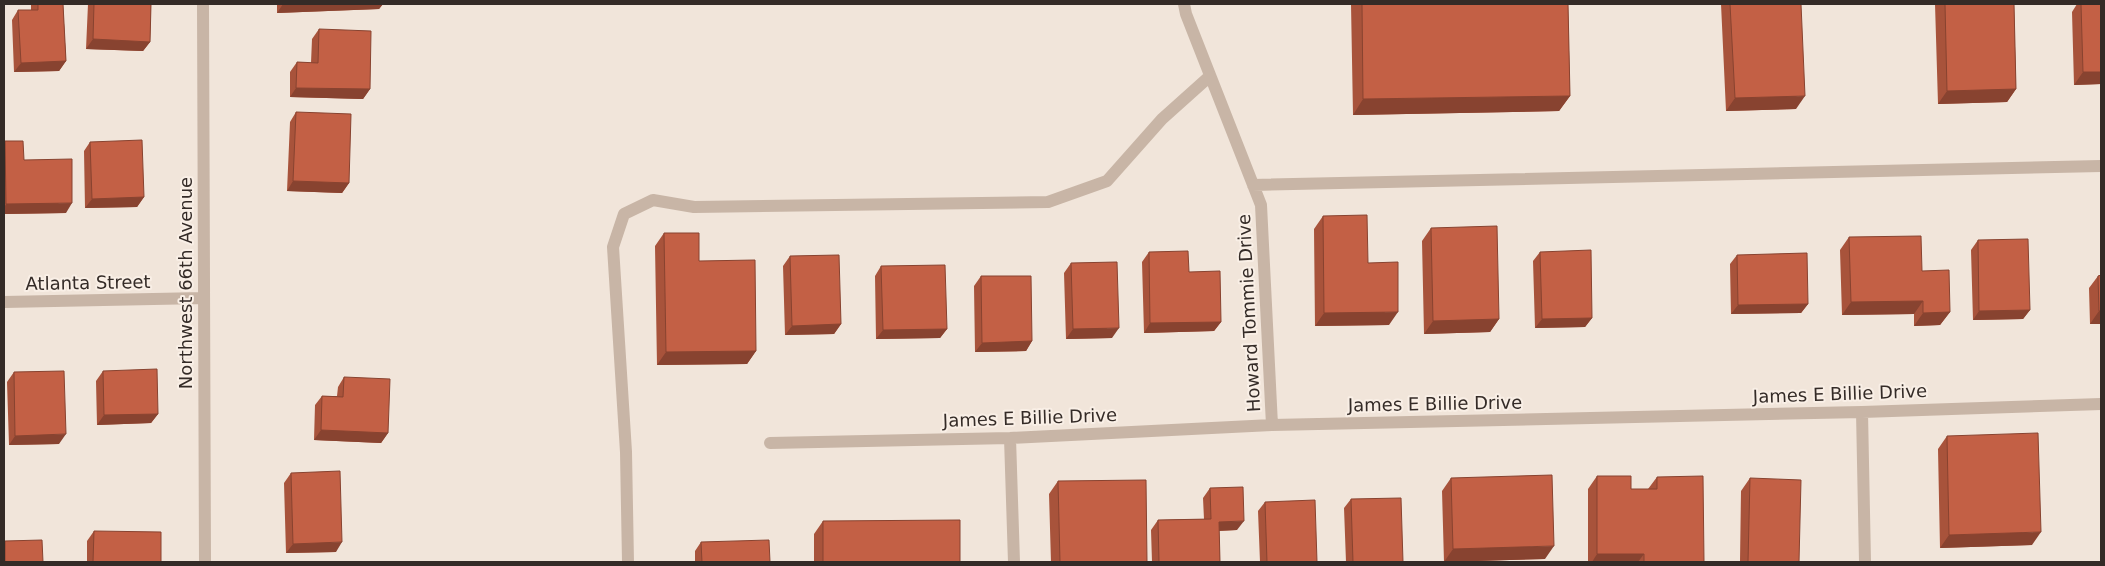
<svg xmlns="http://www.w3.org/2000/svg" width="2105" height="566" font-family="'DejaVu Sans',sans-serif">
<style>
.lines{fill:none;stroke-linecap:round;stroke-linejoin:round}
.minor{stroke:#c8b5a6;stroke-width:12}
.wall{fill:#a8533b}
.shaded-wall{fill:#884330}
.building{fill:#c36045;stroke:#884330}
.labels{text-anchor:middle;stroke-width:4;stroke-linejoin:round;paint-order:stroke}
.street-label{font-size:18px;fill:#342b27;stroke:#f9efe6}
</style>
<rect width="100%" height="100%" fill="#f1e5da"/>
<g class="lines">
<!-- minor -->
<path class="minor" d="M203,4L205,562
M1184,4L1186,14L1261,205L1272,425
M1253,185L2101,166
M4,302L203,298
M1862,412L1865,562
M1010,438L1014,562
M770,443L1010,438L1272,425L1862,412L2101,404
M628,562L626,452L613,247L624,214L653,200L694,207L1048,202L1107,181L1162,119L1210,76"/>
</g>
<!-- wall -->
<path class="wall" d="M31,4H63L66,61L59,71L14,72L12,20L18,10H31Z
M88,4H151L150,42L143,51L86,49Z
M277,4H383L379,9L277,13Z
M1351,4H1568L1570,96L1559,111L1353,115Z
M1721,4H1801L1796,109L1726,111Z
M1935,4H2014L2016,89L2007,102L1938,104Z
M2077,4H2101V84L2074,85L2072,12Z
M319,29L370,89L363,99L290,97V72L297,62L311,63L312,39Z
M296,112L349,183L342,193L287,191L290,122Z
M5,141L24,160L66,213L4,214V143Z
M90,142L144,197L137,207L85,208L84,151Z
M1323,216L1368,263L1389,325L1315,326L1314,229Z
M1431,228L1499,319L1490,332L1424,334L1422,241Z
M664,233L699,261L756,351L747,364L657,365L655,246Z
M1849,237L1922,271L1950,312L1940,325L1914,326V314L1842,315L1840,250Z
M1978,240L2030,310L2023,319L1973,320L1971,250Z
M1149,252L1189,272L1221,322L1214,331L1144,333L1142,262Z
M1540,252L1592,318L1585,327L1535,328L1533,261Z
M1737,255L1808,304L1801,313L1731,314L1730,264Z
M790,256L841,324L834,334L785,335L783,266Z
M1071,263L1112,338L1066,339L1064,273Z
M881,266L947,329L940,338L876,339L875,276Z
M2101,275V324H2090L2089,288L2098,276Z
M981,276L1032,341L1026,351L975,352L974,286Z
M103,371L158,414L151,423L97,425L96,381Z
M14,372L59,444L9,445L7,382Z
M344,377L388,433L381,443L314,440L315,405L322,396H337L338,387Z
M1947,436L2032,545L1940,548L1938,449Z
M291,473L336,552L286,553L284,483Z
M1597,476L1631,489H1648L1657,477L1704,562H1588V489Z
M1451,478L1545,559L1444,562L1442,491Z
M1750,478L1799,562H1740L1741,491Z
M1058,481L1147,562H1051L1049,494Z
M1210,488L1237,530L1219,531L1220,562H1152L1151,530L1158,520L1204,519L1203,498Z
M1351,499L1403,562H1346L1344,508Z
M1265,502L1317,562H1260L1258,511Z
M823,521L960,562H814V534Z
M94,531L161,562H87V541Z
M5,541L43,562H4V543Z
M701,542L770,562H695V551Z"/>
<!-- shaded-wall -->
<path class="shaded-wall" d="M283,4H383L379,9L277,13Z
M93,39L150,42L143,51L86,49Z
M66,61L59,71L14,72L21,63Z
M2083,72H2101V84L2074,85Z
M296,88L370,89L363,99L290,97Z
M2016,89L2007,102L1938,104L1947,91Z
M1570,96L1559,111L1353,115L1363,99Z
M1805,96L1796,109L1726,111L1735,98Z
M293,181L349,183L342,193L287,191Z
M144,197L137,207L85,208L92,199Z
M72,203L66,213L4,214V208L6,204Z
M1923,301L1914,314L1842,315L1851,302Z
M1808,304L1801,313L1731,314L1738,305Z
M2030,310L2023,319L1973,320L1979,311Z
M2099,311H2101V324H2090Z
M1398,312L1389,325L1315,326L1324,313Z
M1950,312L1940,325L1914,326L1923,313Z
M1592,318L1585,327L1535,328L1542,319Z
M1499,319L1490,332L1424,334L1433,321Z
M1221,322L1214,331L1144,333L1150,323Z
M841,324L834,334L785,335L792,326Z
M1119,328L1112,338L1066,339L1073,329Z
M947,329L940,338L876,339L883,330Z
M1032,341L1026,351L975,352L982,343Z
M756,351L747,364L657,365L666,352Z
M158,414L151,423L97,425L104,415Z
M321,430L388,433L381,443L314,440Z
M66,434L59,444L9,445L15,436Z
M1244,521L1237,530L1212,531L1219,522Z
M2041,532L2032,545L1940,548L1949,535Z
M342,542L336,552L286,553L293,544Z
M1554,546L1545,559L1444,562L1453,549Z
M1597,554H1644L1638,562H1592Z"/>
<!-- building -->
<path class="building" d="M38,4H63L66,61L21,63L18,10H38Z
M94,4H151L150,42L93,39Z
M1362,4H1568L1570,96L1363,99Z
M1730,4H1801L1805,96L1735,98Z
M1945,4H2014L2016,89L1947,91Z
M2081,4H2101V72H2083Z
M319,29L371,31L370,89L296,88L297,62L318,63Z
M296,112L351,114L349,183L293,181Z
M142,140L144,197L92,199L90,142Z
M5,141H23L24,160L72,159V203L6,204Z
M1367,215L1368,263L1398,262V312L1324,313L1323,216Z
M1497,226L1499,319L1433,321L1431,228Z
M664,233H699V261L755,260L756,351L666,352Z
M1921,236L1922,271L1949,270L1950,312L1923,313V301L1851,302L1849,237Z
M2028,239L2030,310L1979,311L1978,240Z
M1591,250L1592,318L1542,319L1540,252Z
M1188,251L1189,272L1220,271L1221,322L1150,323L1149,252Z
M1807,253L1808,304L1738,305L1737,255Z
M839,255L841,324L792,326L790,256Z
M1117,262L1119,328L1073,329L1071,263Z
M945,265L947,329L883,330L881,266Z
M2101,275V311H2099L2098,276Z
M981,276H1031L1032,341L982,343Z
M157,369L158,414L104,415L103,371Z
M64,371L66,434L15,436L14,372Z
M344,377L390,379L388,433L321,430L322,396L343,397Z
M2038,433L2041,532L1949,535L1947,436Z
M340,471L342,542L293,544L291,473Z
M1552,475L1554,546L1453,549L1451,478Z
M1597,476H1631V489H1657V477L1703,476L1704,562H1644V554H1597Z
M1750,478L1801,480L1799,562H1748Z
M1146,480L1147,562H1060L1058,481Z
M1243,487L1244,521L1219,522L1220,562H1159L1158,520L1211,519L1210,488Z
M1401,498L1403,562H1353L1351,499Z
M1315,500L1317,562H1267L1265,502Z
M960,520V562H823V521Z
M94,531L161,532V562H93Z
M42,540L43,562H5V541Z
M769,540L770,562H702L701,542Z"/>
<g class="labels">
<!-- street labels -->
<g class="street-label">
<text transform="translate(88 283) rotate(-1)" y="6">Atlanta Street</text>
<text transform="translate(186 283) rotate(-90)" y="6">Northwest 66th Avenue</text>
<text transform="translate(1249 313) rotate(-93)" y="6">Howard Tommie Drive</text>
<text transform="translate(1840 394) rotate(-2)" y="6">James E Billie Drive</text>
<text transform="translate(1435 404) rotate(-1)" y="6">James E Billie Drive</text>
<text transform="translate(1030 418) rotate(-2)" y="6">James E Billie Drive</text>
</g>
</g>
<!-- border -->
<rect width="2105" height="566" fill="none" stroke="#342b27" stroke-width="10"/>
</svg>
